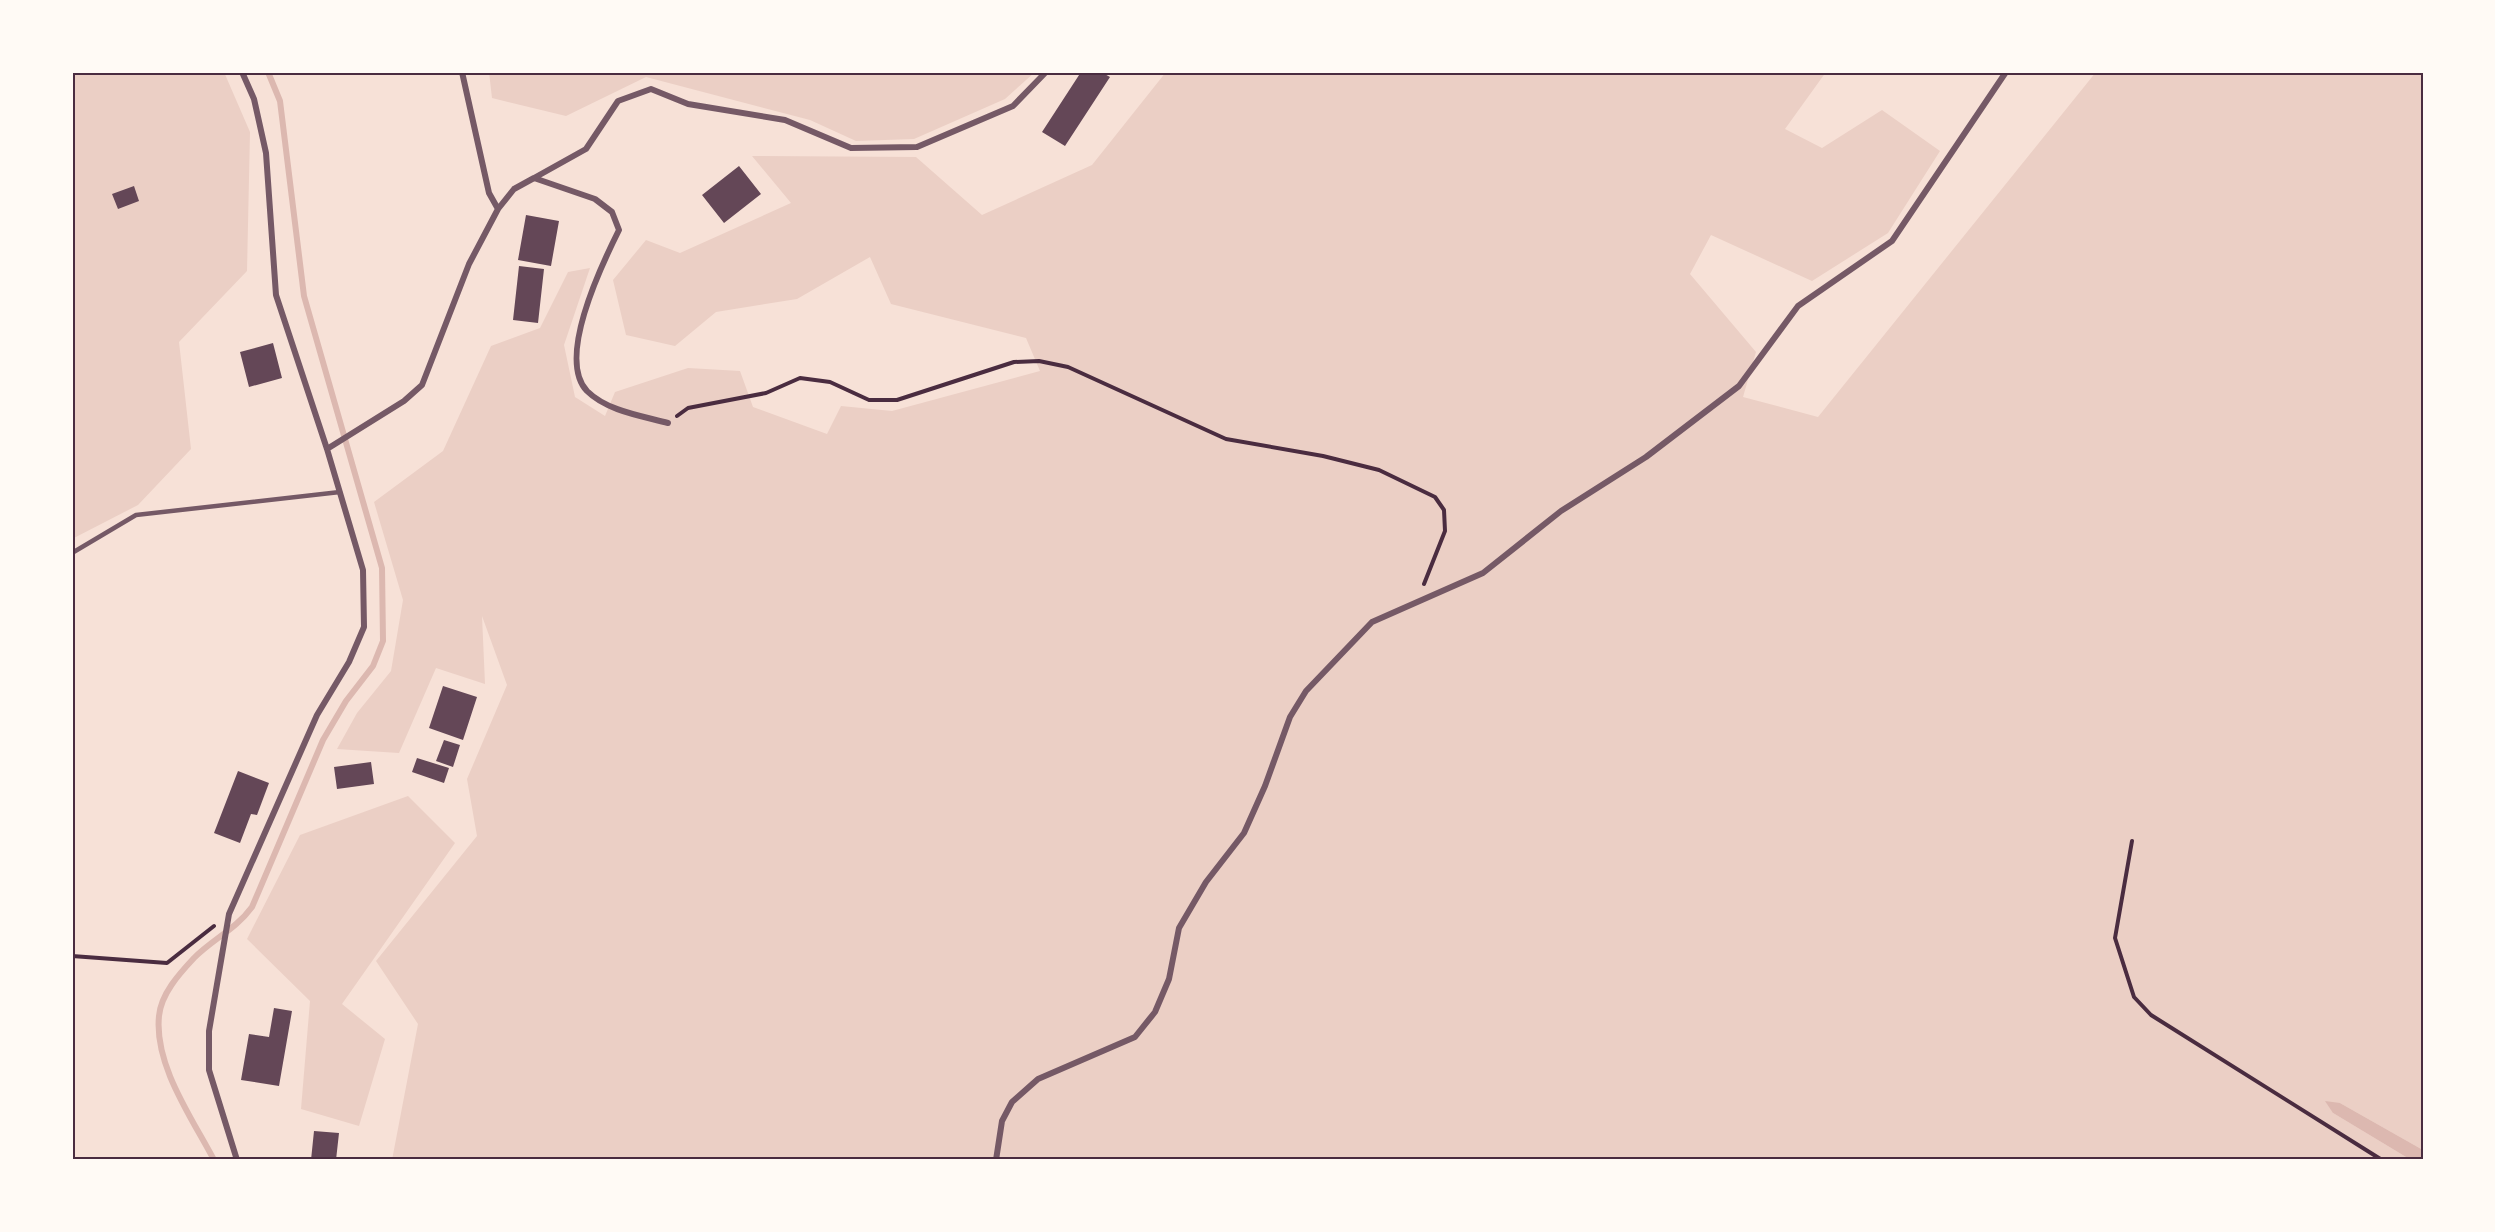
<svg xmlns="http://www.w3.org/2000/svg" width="2495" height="1232" font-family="Arial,sans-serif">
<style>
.green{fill:#ebcfc5}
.water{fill:#dcb8b0}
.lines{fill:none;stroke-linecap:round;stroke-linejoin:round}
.stream{stroke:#dcb8b0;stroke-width:6}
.building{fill:#644757}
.path{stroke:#4a2c40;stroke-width:4}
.service{stroke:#755966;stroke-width:4.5}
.minor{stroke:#755966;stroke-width:6}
.neatline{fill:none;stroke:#4a2c40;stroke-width:2}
</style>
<rect width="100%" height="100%" fill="#f7e1d7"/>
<!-- green -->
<path class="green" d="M72,72H224L250,132L247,271L179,342L191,449L138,505L72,539Z
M489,72H1035L1005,99L914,139L856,141L810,120L646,77L566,116L492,98Z
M1166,72H1826L1785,129L1822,148L1882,110L1940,151L1888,233L1812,281L1711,235L1690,274L1756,352L1743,397L1818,417L2096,72H2423V1150L2340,1103L2333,1113L2411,1160H392L418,1024L376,961L477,836L467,779L507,685L482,616L485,684L436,668L399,753L337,749L357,713L391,671L403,600L374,502L443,451L491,346L540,328L568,272L590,268L564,345L575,397L605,416L615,392L688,368L740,371L753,407L827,434L841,406L892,411L1040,371L1026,338L891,304L870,257L797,299L716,312L675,346L626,335L613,280L646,240L680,253L791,203L752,156L916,157L982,215L1092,165Z
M408,796L455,843L342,1004L385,1039L359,1126L301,1109L310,1001L247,939L300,835Z"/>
<!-- water -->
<path class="water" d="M2325,1101L2340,1103L2423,1150V1160H2411L2333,1113Z"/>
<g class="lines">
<!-- stream -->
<path class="stream" d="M214,1160C192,1118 154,1065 159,1016C161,994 179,974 194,958C213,939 236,929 252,907L323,740L346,701L373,666L383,641L382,568L304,296L280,101L268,72"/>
</g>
<!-- building -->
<path class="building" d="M1081,72H1101L1110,77L1065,146L1042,132Z
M739,166L761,194L724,223L702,195Z
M134,186L139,201L118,209L112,194Z
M526,215L559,221L551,266L518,260Z
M519,266L544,269L538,323L513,320Z
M273,343L282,378L249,387L240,352Z
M443,686L477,697L463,740L429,728Z
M444,740L460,745L453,767L436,761Z
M417,758L449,768L444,783L412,772Z
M371,762L374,784L337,789L334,767Z
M238,771L269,783L257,815L251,814L240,843L214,833Z
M274,1008L292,1011L279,1086L241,1080L249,1034L269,1037Z
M314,1131L339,1133L336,1160H311Z"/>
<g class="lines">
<!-- path -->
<path class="path" d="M677,416L688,408L766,393L800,378L830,382L869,400H897L1014,362L1039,361L1068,367L1226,439L1323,456L1379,470L1435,497L1444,510L1445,531L1424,584
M2132,841L2115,938L2134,997L2151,1015L2382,1160
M72,956L167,963L214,926"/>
<!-- service -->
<path class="service" d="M72,553L136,515L340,492"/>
<!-- minor -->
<path class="minor" d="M462,72L489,193L498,209
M534,178L586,149L618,101L651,89L688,104L785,120L851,148L917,147L1013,106L1046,72
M327,449L404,401L422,385L469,264L498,209L514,189L534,178L595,199L612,212L619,230C602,264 556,358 587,391C607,411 642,416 668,423
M237,1160L209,1070V1031L229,914L317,715L349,662L364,627L363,570L327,449L276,295L266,153L254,99L242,72
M996,1160L1002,1121L1012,1102L1038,1079L1135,1037L1155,1012L1169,979L1179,928L1206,882L1244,833L1265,786L1290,717L1306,691L1372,622L1483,573L1561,511L1646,457L1739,386L1798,306L1892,241L2006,72"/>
</g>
<!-- border -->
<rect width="2495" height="1232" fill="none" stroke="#fffaf5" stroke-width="147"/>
<rect x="74" y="74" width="2348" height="1084" class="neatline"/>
</svg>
